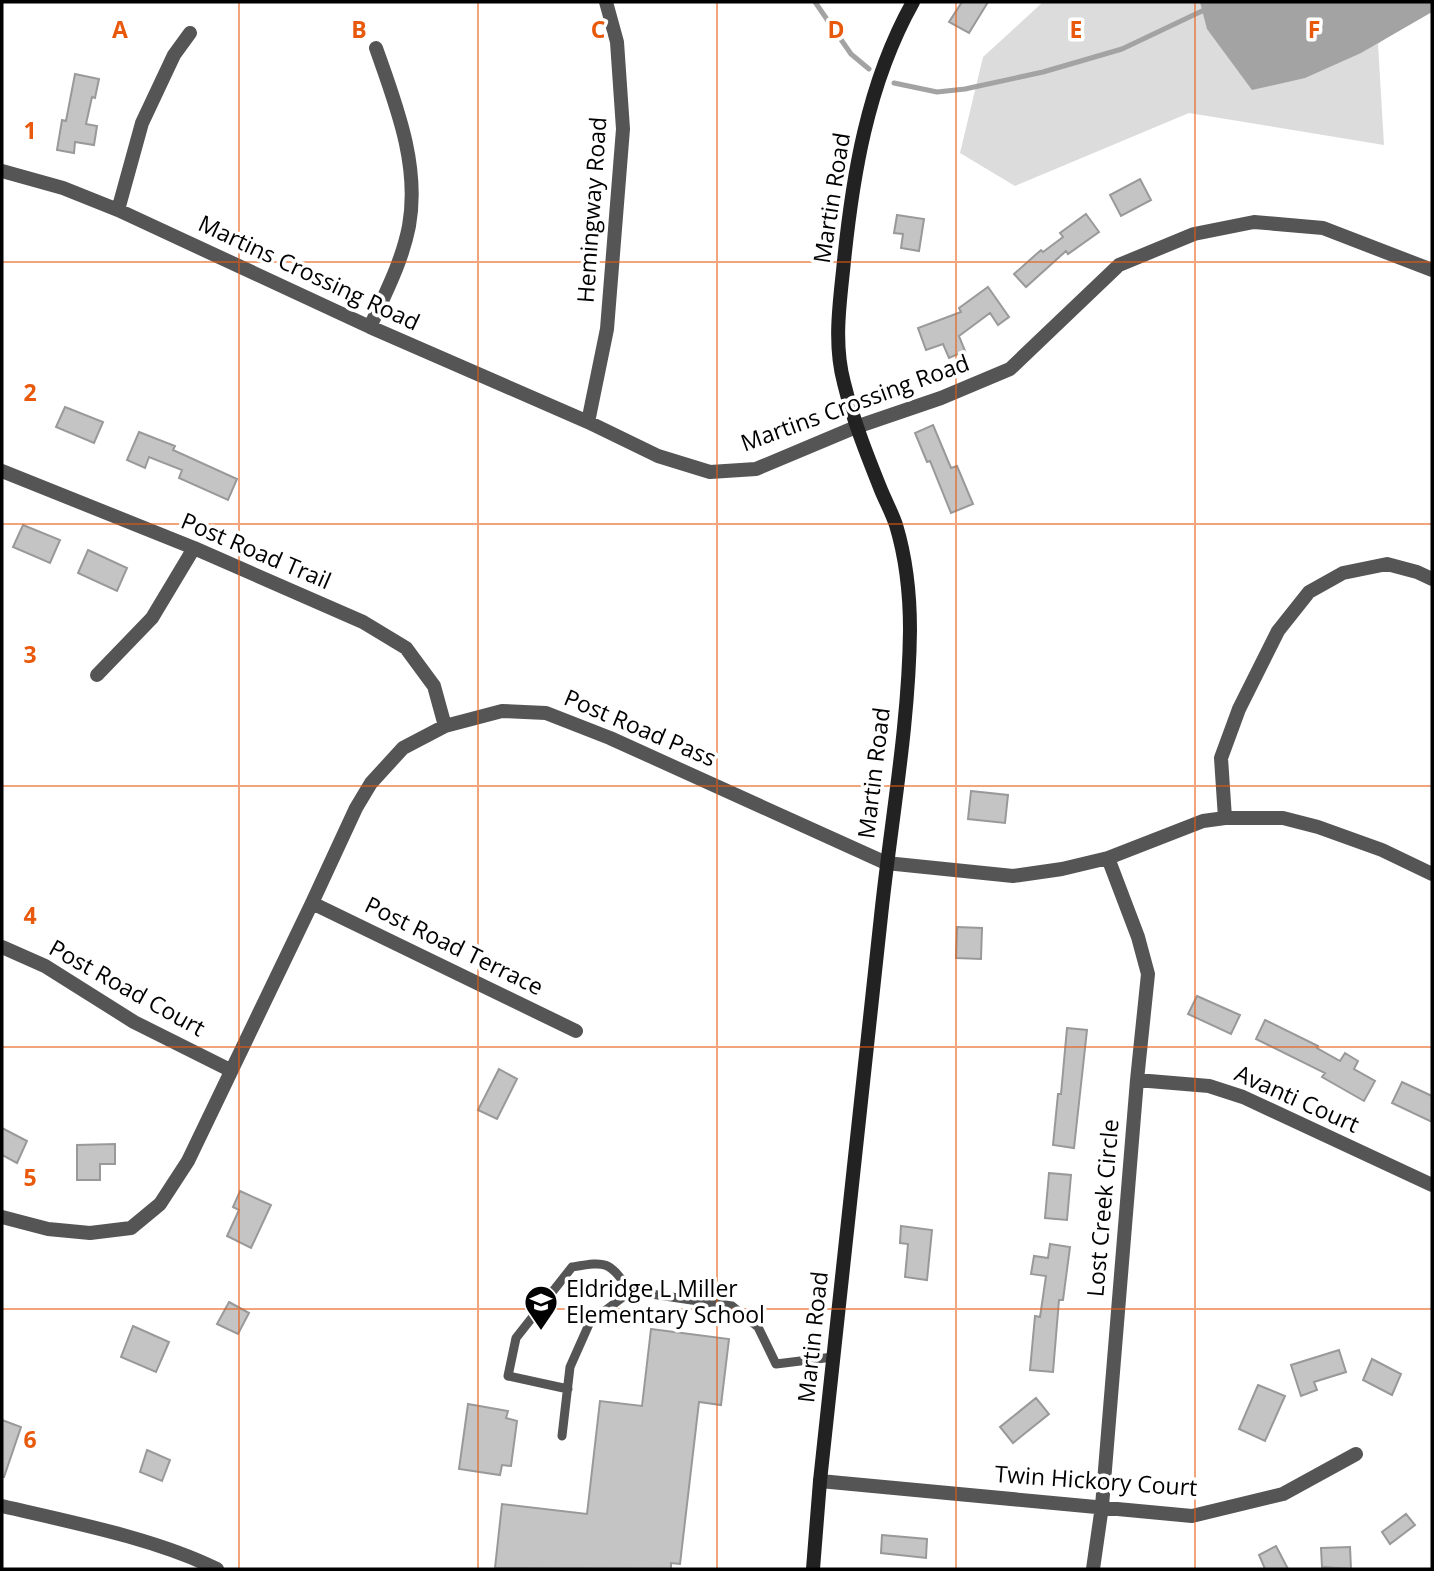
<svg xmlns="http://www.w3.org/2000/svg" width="1434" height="1571" font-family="'Open Sans',sans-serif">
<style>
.green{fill:#dcdcdc}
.water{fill:#a3a3a3}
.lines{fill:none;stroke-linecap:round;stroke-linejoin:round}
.stream{stroke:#a3a3a3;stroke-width:5}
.building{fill:#c4c4c4;stroke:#999;stroke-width:2}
.lane{stroke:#555;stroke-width:9}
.street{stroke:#555;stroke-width:14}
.secondary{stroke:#222;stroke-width:14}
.grid{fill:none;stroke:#e8590c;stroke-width:2;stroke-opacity:0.55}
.labels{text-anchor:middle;stroke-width:7;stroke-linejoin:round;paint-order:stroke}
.street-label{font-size:23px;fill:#000;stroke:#fff}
.poi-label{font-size:23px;fill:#000;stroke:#fff;text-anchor:start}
.grid-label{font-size:23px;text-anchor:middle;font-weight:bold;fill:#e8590c;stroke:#fff;stroke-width:7;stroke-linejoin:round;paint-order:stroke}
</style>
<rect width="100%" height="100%" fill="#fff"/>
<!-- green -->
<path class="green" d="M1043,2H1432L1378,44L1384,145L1189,113L1015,186L960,153L983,57Z"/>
<!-- water -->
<path class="water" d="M1200,2H1432V12L1361,53L1305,78L1252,90L1207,29Z"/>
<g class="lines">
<!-- stream -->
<path class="stream" d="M815,2L851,54L869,69
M894,83L937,92L965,89L1043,72L1122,49L1202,11"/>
</g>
<!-- building -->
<path class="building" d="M962,2H988L969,33L949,22Z
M75,74L99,79L95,98L92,97L86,124L97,126L94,145L75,142L74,153L57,150L62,120L66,121Z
M1140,179L1151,200L1121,216L1110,195Z
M1086,214L1099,232L1068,254L1066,251L1026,287L1014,274L1041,250L1043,252L1063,237L1060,233Z
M897,215L924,219L919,251L901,248L903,234L894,233Z
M988,287L1009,317L998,325L990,313L959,336L965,351L949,358L943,344L926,350L918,328L961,312L959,308Z
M65,407L103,422L94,443L56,427Z
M933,425L951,468L957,466L973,504L951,513L930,461L927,462L915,433Z
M139,432L175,446L173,450L237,479L228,500L179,478L182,470L149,457L145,468L127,460Z
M23,525L60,540L50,563L13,547Z
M88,550L127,568L117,591L78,573Z
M971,791L1008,795L1005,823L968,819Z
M957,927L982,928L981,959L956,958Z
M1197,996L1240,1015L1231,1034L1188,1014Z
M1265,1020L1318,1046L1317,1048L1340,1061L1345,1053L1358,1061L1354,1069L1375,1081L1364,1101L1322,1077L1325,1073L1256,1039Z
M1067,1028L1087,1030L1074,1148L1053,1145L1058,1094H1061Z
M499,1069L517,1079L497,1119L478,1110Z
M1402,1082L1432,1096V1122L1392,1103Z
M2,1128L27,1141L17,1163L2,1155Z
M115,1144V1164H100V1180H77V1145Z
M1049,1173L1071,1175L1067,1220L1045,1218Z
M240,1191L271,1205L251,1248L227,1236L239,1210L233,1207Z
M901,1226L932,1230L927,1280L905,1277L908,1244L900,1243Z
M1050,1244L1070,1247L1063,1300H1059L1053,1372L1030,1370L1035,1316L1040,1317L1046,1276L1031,1274L1034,1256L1048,1258Z
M229,1302L249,1313L238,1334L217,1324Z
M133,1326L169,1342L156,1372L121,1357Z
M651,1329L729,1339L721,1405L699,1402L680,1564L671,1563V1569L495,1568L502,1504L587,1514L600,1401L642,1406Z
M1339,1350L1346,1372L1314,1382L1317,1390L1301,1396L1291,1365Z
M1372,1359L1401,1374L1392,1395L1363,1380Z
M1258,1385L1285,1396L1265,1441L1239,1429Z
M1036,1398L1049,1414L1013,1443L1000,1427Z
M468,1404L508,1411L506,1418L517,1421L511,1466L502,1465L500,1475L459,1469Z
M2,1420L21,1427L4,1477H2Z
M147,1450L170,1460L162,1481L140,1472Z
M1406,1514L1415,1525L1390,1544L1382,1532Z
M882,1535L927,1539L926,1558L881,1553Z
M1276,1546L1288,1569H1265L1259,1555Z
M1350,1547L1351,1569L1322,1567L1321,1548Z"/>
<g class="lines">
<!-- lane -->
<path class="lane" d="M568,1389L508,1376L516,1338L572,1267C609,1261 607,1261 631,1291
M562,1436L570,1367L590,1322L631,1291L732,1306L758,1327L776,1364L833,1357"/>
<!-- street -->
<path class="street" d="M2,171L63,188L118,210L370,327L588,422L658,456L710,472L756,469L856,427L941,398L1010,369L1119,265L1194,234L1254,222L1323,228L1432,270
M118,210L142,123L174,55L190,33
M370,327C385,294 402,262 409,226C420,165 396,105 376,48
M588,422L607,329L623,129L617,42L606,2
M2,471L194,548L363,622L406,648L434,686L445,726
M97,675L152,618L194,548
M1225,818L1221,758L1239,709L1278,631L1309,592L1343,573L1387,564L1417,572L1432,579
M312,903L576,1031
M2,947L45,966L134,1022L230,1070
M1137,1080L1209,1086L1243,1097L1432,1185
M2,1217L48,1229L90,1233L131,1228L160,1204L188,1161L312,903L356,808L371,783L403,748L445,726L502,711L546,713L610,738L886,863L1013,876L1062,869L1108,858L1203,821L1225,818H1283L1318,827L1382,850L1432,874
M820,1481L1192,1516L1283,1494L1356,1454
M2,1506C70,1522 154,1538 217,1569
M1093,1569L1102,1506L1137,1080L1148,974L1138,937L1108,858"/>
<!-- secondary -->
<path class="secondary" d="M813,1569L820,1481C840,1292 861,1104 881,916C891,821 909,725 910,630C910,596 906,558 896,525C892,513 886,502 881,490C867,455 853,420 844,383C834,346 839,308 843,271C852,178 867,84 913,2"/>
</g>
<!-- grid -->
<path class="grid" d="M239,2V1569M478,2V1569M717,2V1569M956,2V1569M1195,2V1569M2,262H1432M2,524H1432M2,786H1432M2,1047H1432M2,1309H1432"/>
<!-- icons -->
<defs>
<symbol id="school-pin" viewBox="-11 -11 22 30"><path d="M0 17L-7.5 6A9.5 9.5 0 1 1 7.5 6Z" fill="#000" stroke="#fff"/><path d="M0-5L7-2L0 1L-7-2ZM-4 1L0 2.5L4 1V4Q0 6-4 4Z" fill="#fff"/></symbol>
</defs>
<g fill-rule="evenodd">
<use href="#school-pin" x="522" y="1283" width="38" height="52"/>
</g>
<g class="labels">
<!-- street labels -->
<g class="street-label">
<text transform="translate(832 198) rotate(-81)" y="8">Martin Road</text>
<text transform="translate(592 210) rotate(-86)" y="8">Hemingway Road</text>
<text transform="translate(309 273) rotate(25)" y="8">Martins Crossing Road</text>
<text transform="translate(855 403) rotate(-20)" y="8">Martins Crossing Road</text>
<text transform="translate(256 551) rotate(23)" y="8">Post Road Trail</text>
<text transform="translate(640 728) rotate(23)" y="8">Post Road Pass</text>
<text transform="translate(874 773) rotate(-83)" y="8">Martin Road</text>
<text transform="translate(454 946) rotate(26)" y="8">Post Road Terrace</text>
<text transform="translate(127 988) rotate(29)" y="8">Post Road Court</text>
<text transform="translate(1297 1099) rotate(24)" y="8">Avanti Court</text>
<text transform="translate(1103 1208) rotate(-85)" y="8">Lost Creek Circle</text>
<text transform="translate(813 1337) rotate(-84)" y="8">Martin Road</text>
<text transform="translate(1096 1481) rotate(4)" y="8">Twin Hickory Court</text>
</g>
<!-- poi labels -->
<g class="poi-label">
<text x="566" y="1297">Eldridge L Miller<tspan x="566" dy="26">Elementary School</tspan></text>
</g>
</g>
<g class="grid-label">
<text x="120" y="38">A</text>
<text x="359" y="38">B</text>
<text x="598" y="38">C</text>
<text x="836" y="38">D</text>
<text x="1076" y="38">E</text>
<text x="1314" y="38">F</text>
<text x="30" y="139">1</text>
<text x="30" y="401">2</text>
<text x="30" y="663">3</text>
<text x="30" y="924">4</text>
<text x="30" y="1186">5</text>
<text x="30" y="1448">6</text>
</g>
<!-- border -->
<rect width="1434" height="1571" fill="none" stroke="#000000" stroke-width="7"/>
</svg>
